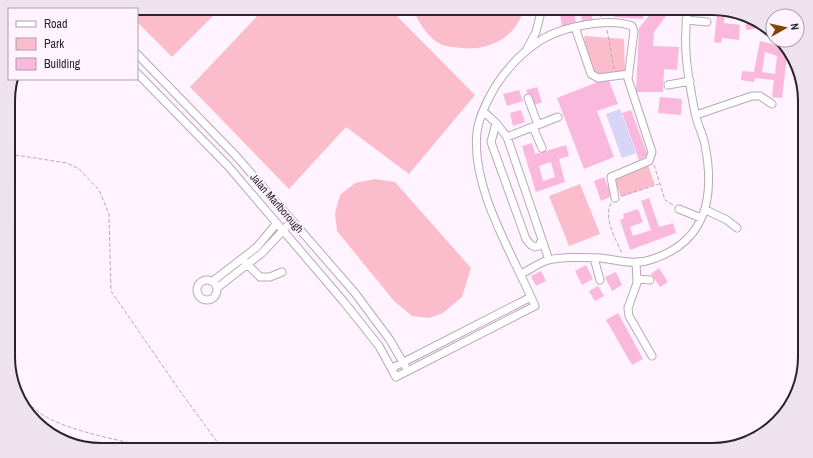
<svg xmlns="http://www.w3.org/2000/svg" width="813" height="458" font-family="'Archivo Narrow',sans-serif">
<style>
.green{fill:#fbbdcc}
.water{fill:#d6d5f5}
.building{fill:#fab8dd;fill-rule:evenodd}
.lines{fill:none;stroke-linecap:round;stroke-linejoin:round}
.minor-casing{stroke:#b9a8ba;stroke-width:9}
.path{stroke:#b6acb6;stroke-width:1;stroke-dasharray:4 2;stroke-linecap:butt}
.minor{stroke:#fff;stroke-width:7}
.labels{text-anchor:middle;stroke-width:4;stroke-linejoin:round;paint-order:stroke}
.street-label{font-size:11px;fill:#2a232a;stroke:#fef3fe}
.rim{fill:none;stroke:#2a232a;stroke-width:2}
</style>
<rect width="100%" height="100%" fill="#fef3fe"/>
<!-- green -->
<path class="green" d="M123,8H221L172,57L137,22V9Z
M265,8H389L475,95L409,174L346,127L289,189L190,87Z
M412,8H524C516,40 484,53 454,47C451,47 446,46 442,45C427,38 419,22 412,8Z
M584,36L624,39L625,74L590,77Z
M648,165L655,185L621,197L614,178Z
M375,179L395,182L471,268L462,297L443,313L429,318L412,316L394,301L337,231L335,213L340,195L355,183Z
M580,184L600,234L569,246L549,196Z"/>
<!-- water -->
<path class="water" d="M620,109L636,153L622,158L606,114Z"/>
<!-- building -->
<path class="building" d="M559,8H574L576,24L562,27Z
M581,8H591L593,22L582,24Z
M601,8H613V15H601Z
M614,8H644L643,19L614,17Z
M655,8L671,9L654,32L653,46L679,47L677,70L664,69L663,92H636L639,28Z
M702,8H713L725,11L724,23L740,25L739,40L722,38L721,43L714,42L717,15H703Z
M745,17L753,19L755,29L746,30Z
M760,41L788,48L782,98L772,97L774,80L755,78L754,82L741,80L742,71L754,72ZM765,52L777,56L775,74L762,72Z
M608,78L618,104L597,111L614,157L584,169L557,98Z
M537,87L542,102L532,106L526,90Z
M519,90L523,101L507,106L503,94Z
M660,97L682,99L681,115L658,113Z
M521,110L525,122L513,126L510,113Z
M631,110L648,156L639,160L622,113Z
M532,143L535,154L566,145L569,156L559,159L565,182L536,192L522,146ZM551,162L555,177L543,181L539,166Z
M604,177L612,196L601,201L594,181Z
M649,198L659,227L673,223L676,233L630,250L620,220L624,218L623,214L638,209L643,222L630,227L633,236L651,230L641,201Z
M586,265L593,279L582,285L575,271Z
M659,268L668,282L660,287L651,274Z
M541,271L546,281L536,286L531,276Z
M616,272L622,285L612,291L605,277Z
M598,286L604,296L595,301L589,291Z
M618,313L643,359L632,365L606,320Z"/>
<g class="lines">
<defs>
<path id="minor" d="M686,20L707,22
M575,27L591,74L598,78L629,74
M527,49L536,32L542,8
M137,54L237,157L355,293L390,340L405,366
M137,73L228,166L344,302L379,346L396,377L535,306L531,297L392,368
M668,85L690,81
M528,98L538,125
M483,111L496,123L507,137L549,260
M696,115L752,96H760L772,104
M496,123L491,142L526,239L531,245L535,247L539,246L541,241
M533,127L542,148
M507,137L558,117
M679,209L701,218
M706,210L727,220L737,228
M594,258L600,280
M245,262L260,277H270L282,272
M636,262L637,283L628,308L629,316L652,356
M521,274C529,270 539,263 548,260C561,257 586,257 600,258C619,260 634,266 653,259C707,241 715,196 705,145C703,134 697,124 695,113C688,77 682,45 688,8
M637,279L650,280
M197 290a10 10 0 1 1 20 0a10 10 0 1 1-20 0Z
M213,281L257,247L277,223
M217,288L262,253L292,221
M531,297C509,248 471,186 477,132C479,116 487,101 495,87C507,68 522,52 541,40C562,27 608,17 632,26L634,31L628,79L652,152L649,161L611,177L615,198"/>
</defs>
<!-- minor casing -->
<use href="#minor" class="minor-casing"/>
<!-- path -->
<path class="path" d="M598,8L601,17
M607,30L614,69
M9,154L67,163L79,169L99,190L109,214L111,291L180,391L223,450
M654,165L665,200L673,205
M622,196L659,184
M611,203C603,218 616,240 622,253
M26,411L33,407C53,430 133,443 165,450"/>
<!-- minor -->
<use href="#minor" class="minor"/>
</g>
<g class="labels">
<!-- street labels -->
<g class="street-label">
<text transform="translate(277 203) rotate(49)" y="4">Jalan Marlborough</text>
</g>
</g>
<!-- crop -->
<path d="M0 0H813V458H0ZM101 15H712A86 86 0 0 1 798 101V357A86 86 0 0 1 712 443H101A86 86 0 0 1 15 357V101A86 86 0 0 1 101 15Z" fill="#ede2ed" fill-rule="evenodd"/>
<path class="rim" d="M101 15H712A86 86 0 0 1 798 101V357A86 86 0 0 1 712 443H101A86 86 0 0 1 15 357V101A86 86 0 0 1 101 15Z"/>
<!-- legend -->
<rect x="8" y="8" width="130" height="72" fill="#fef3fe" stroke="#a9a0a9"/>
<rect x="16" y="21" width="20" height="6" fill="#ffffff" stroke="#a9a0a9"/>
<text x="44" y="28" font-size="12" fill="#2a232a">Road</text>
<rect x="16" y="38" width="20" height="12" fill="#fbbdcc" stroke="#a9a0a9"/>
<text x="44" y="48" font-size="12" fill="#2a232a">Park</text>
<rect x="16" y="58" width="20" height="12" fill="#fab8dd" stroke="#a9a0a9"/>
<text x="44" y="68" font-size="12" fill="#2a232a">Building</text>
<!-- north arrow -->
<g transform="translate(785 28) rotate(82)"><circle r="19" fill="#fef3fe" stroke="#a9a0a9"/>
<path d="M0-3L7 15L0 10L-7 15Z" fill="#824600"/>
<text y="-6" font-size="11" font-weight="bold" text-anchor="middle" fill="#2a232a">N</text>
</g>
</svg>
